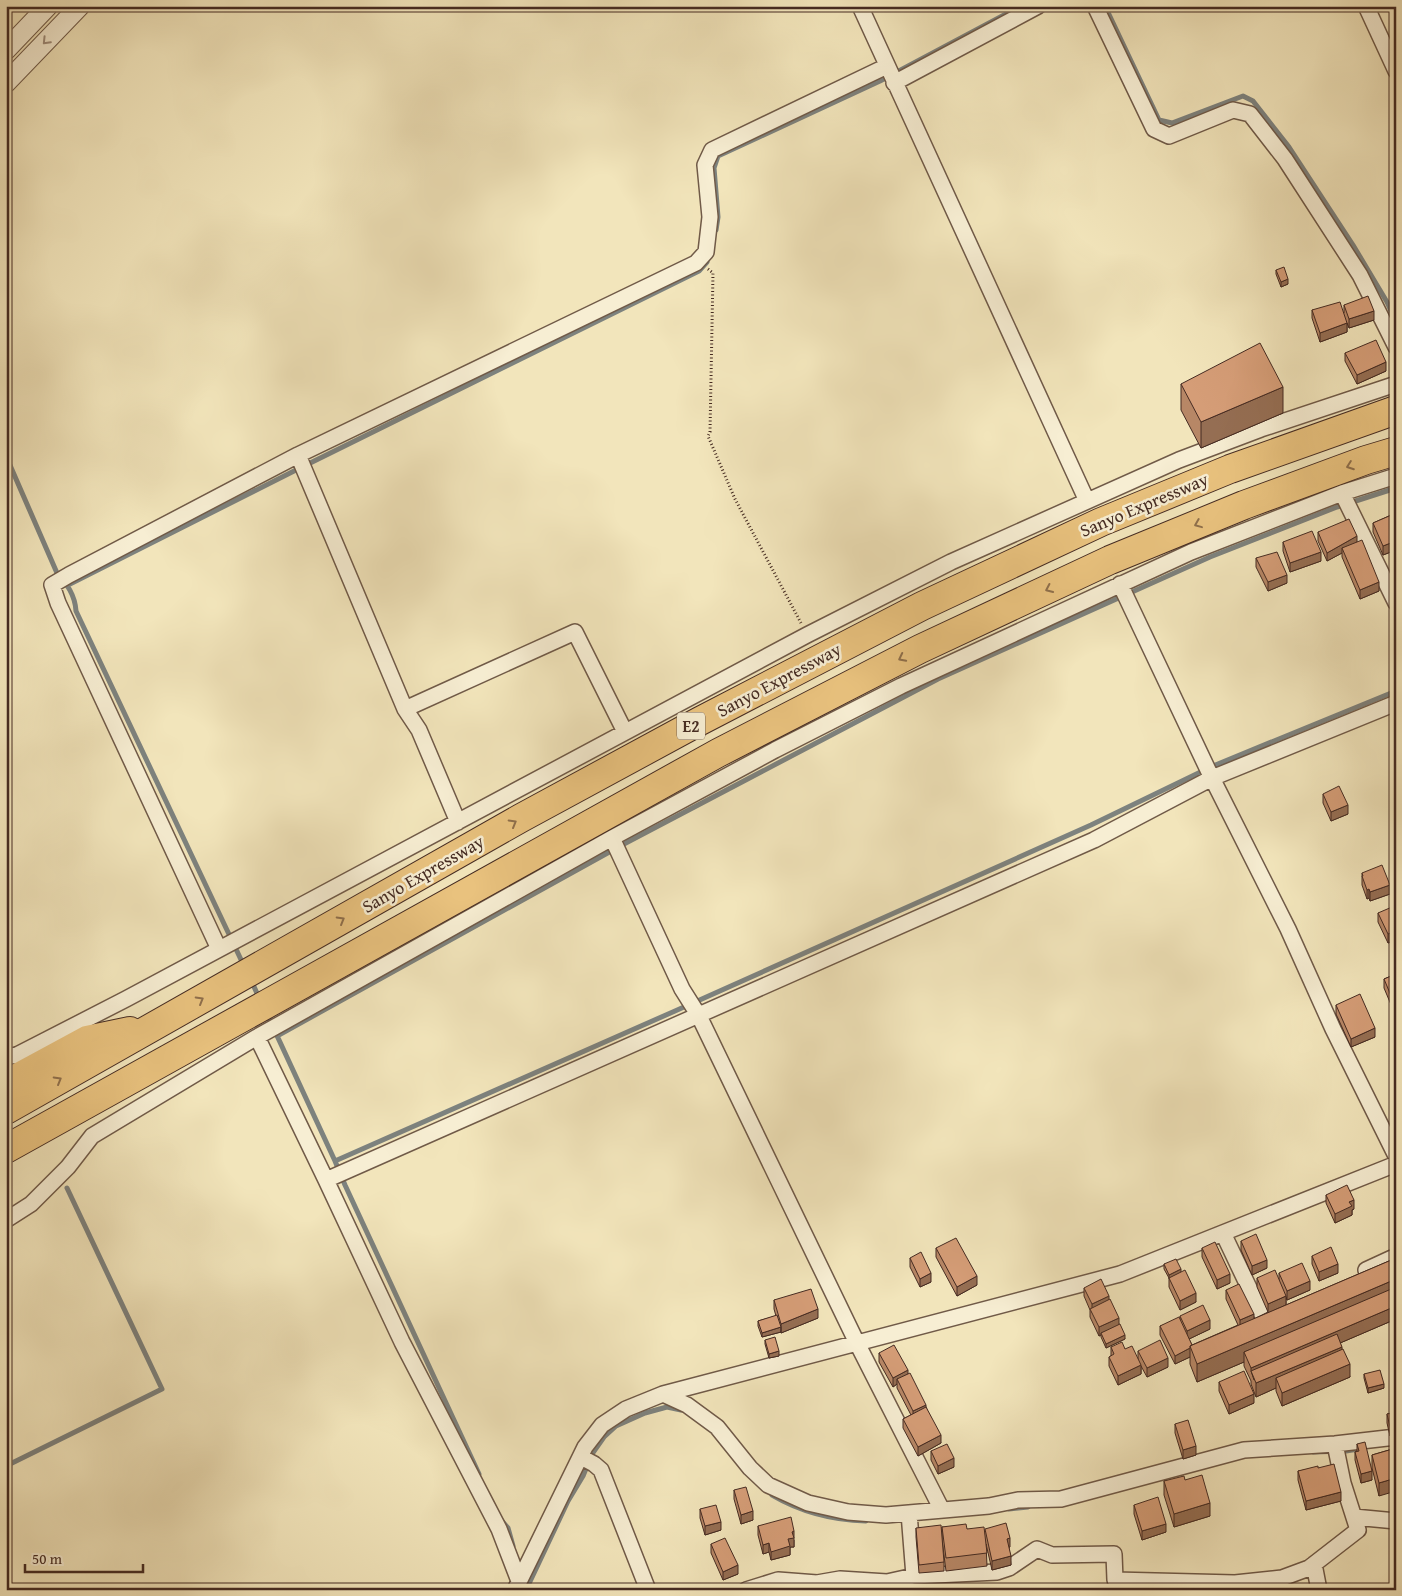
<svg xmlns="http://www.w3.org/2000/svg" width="1402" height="1596" font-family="'Gentium Book Plus',serif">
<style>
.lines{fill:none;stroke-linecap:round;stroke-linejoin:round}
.stream{stroke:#7d827e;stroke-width:5}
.minor-casing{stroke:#705a48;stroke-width:18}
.tertiary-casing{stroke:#705a48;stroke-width:21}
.motorway-casing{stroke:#452b22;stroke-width:30}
.path{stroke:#452b22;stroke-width:3;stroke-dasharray:1 2.5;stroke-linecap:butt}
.minor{stroke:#f7eed3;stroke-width:15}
.tertiary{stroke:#f7eed3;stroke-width:19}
.motorway{stroke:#e9c27e;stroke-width:28}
.wall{fill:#b78766;stroke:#452b22}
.shaded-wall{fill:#956e53;stroke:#452b22}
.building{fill:#d59d77;stroke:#452b22}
.oneway{stroke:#9e8c7a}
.oneway2{stroke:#8f6f4b}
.labels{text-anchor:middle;stroke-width:5;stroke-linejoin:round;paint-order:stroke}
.shield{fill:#f7eed3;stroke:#7a6657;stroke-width:1}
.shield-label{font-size:16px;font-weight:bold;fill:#452b22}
.street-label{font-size:18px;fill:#452b22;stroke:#f7eed3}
</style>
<rect width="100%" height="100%" fill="#f2e5bb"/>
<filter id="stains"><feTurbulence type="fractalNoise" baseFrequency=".004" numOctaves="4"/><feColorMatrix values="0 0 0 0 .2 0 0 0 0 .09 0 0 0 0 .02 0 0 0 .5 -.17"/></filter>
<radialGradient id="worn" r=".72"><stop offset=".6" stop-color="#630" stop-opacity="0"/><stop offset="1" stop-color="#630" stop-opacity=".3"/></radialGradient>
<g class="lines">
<!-- stream -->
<path class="stream" d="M1105,6L1159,120L1172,123L1243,96L1253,101L1289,147L1353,245L1387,302L1396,322
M716,230L718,217L714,168L718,156L880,81L1021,6
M6,456L57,573C67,584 75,595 76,611L244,966
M68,585L294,471L699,271L707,262
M251,980L260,1000
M267,1014L335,1161L675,1011L1091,825L1213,766L1396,691
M277,1036L622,845L938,679L1210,557L1337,507L1396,488
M335,1161L345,1185L479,1474
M1313,1452L1346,1451L1364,1448
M6,1466L162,1389L67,1188
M772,1495C801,1512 833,1520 866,1521
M1009,1509L1028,1507
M501,1520L508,1528L513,1546
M526,1590L568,1501L583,1476L592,1454L604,1437L616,1426L645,1413L667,1407L681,1410"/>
<defs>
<path id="minor" d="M860,6L1087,501
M1095,6L1154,129L1169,136L1233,110L1250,114L1285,159L1360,275L1396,347
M1366,6L1396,71
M894,83L1038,6
M298,455L405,709L419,730L458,822
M1342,493L1396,603
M1120,584L1209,772L1288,929L1333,1029L1396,1156
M405,709L575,632L625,732
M612,838L682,989L699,1016L857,1343L942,1510
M219,949L58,603L52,585L69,575L298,455L696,263L706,252L710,217L705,165L712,150L887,66
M257,1037L326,1180L402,1342L499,1529L519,1581
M6,1055L15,1056L126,999L807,635L951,562L1179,460L1261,429L1396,384
M326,1180L1094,840L1212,778L1396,703
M6,1220L31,1204L68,1167L92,1136L257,1037L612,838L775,750L901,686L1191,552L1342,493L1396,476
M1223,1233L1261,1313
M1366,1270L1392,1258L1396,1264
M663,1394L687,1405L717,1427L750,1468L768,1485L808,1503L848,1512L886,1515L989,1506L1018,1500L1061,1499L1244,1450L1335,1444L1396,1437
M581,1457L594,1464L601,1470L648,1590
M909,1513L914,1576
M1354,1517L1396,1521
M1314,1564L1319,1590
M515,1590L585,1447L602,1425L626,1409L663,1394L1120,1274L1396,1164
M746,1590L778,1580L817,1583L840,1579L887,1582L914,1576L997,1572L1009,1568L1037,1549L1052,1555L1114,1554L1115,1580L1235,1583L1282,1578L1309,1568L1358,1530L1343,1483L1335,1444"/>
<path id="tertiary" d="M6,50L48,6
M6,83L80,6"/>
<path id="motorway" d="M6,1084L87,1040L130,1031
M6,1110L521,818L700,721L922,606L1101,522L1230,469L1396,410
M6,1149L718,753L920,649L1110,560L1244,505L1366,460L1396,451"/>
</defs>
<!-- minor casing -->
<use href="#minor" class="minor-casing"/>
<!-- tertiary casing -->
<use href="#tertiary" class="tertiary-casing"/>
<!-- motorway casing -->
<use href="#motorway" class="motorway-casing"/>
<!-- path -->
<path class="path" d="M708,269L713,273L710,432L708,436L735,499L801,623"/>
<!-- minor -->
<use href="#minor" class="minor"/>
<!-- tertiary -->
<use href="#tertiary" class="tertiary"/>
<!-- motorway -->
<use href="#motorway" class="motorway"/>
</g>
<!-- wall -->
<path class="wall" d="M1276,270L1288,284L1281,287L1276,274Z
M1344,305L1374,320L1349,328L1347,323V332L1320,342L1312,318V310L1344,313Z
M1345,353L1386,371L1357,384L1345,361Z
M1181,384L1283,413L1201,448L1181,410Z
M1396,513V550L1383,555L1373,532V523Z
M1318,532L1357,542L1379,591L1360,599L1342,557V553L1327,561L1318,541Z
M1283,542L1321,561L1290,572L1283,551Z
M1256,558L1287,583L1268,591L1256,567Z
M1323,794L1348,814L1331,821L1323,803Z
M1362,873L1390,894L1370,901L1369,898L1367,899L1362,885Z
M1378,913L1396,916V940L1388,943L1378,922Z
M1396,974V1005L1392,1007L1384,988V979Z
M1336,1005L1375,1037L1351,1047L1336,1014Z
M1326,1195L1354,1209L1352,1210V1215L1335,1223L1326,1203Z
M1241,1241L1267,1268L1252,1275L1241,1250Z
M936,1248L977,1285L957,1296L936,1257Z
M1202,1248L1230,1283L1217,1289L1202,1257Z
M1312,1256L1338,1273L1319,1281L1312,1264Z
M910,1258L931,1282L920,1287L910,1267Z
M1396,1258V1319L1340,1343L1350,1377L1282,1406L1276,1391V1388L1256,1397L1251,1384V1381L1244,1366V1362L1197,1382L1190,1364V1357L1175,1364L1160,1335V1326L1180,1320V1316L1210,1329L1189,1339L1192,1345L1238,1325L1226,1299V1290L1254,1319L1268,1312L1257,1287V1278L1279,1281V1273L1310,1290L1287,1300L1286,1297V1305Z
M1164,1264L1181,1272L1196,1302L1180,1310L1169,1287V1278L1164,1269Z
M1084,1288L1109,1299L1125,1339L1106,1348L1101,1337V1335L1099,1336L1090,1317V1310L1084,1296Z
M774,1300L818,1318L781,1333V1330V1332L762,1337L758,1326V1321L776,1316L774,1309Z
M765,1340L779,1356L769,1358L765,1344Z
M1111,1347L1125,1349L1138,1359V1351L1168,1367L1147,1377L1141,1366V1374L1118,1385L1109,1366V1357L1111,1356Z
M879,1353L908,1374L926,1407L941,1443L918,1456L903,1428V1419L911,1415L897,1388V1384L893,1387L879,1362Z
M1364,1374L1384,1388L1368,1393L1364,1378Z
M1219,1382L1254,1403L1229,1414L1219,1391Z
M1396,1412L1390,1436L1387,1423V1414Z
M1175,1424L1196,1455L1183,1459L1175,1433Z
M1357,1444L1372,1480L1361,1483L1355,1460V1452L1357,1451Z
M1396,1448L1379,1496L1372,1468V1455Z
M931,1451L954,1467L938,1474L931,1460Z
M1318,1468L1341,1501L1306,1510L1298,1480V1471Z
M1185,1480L1210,1516L1174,1527L1164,1495V1481Z
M734,1490L753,1520L741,1524L734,1499Z
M1134,1505L1166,1532L1142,1540L1134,1514Z
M700,1509L721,1530L705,1535L700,1518Z
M758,1526L794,1540V1547H790V1555L771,1560L769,1552L763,1554L758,1535Z
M942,1527L985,1531L1010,1547H1009L1011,1565L992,1570L986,1544L987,1566L946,1571L942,1540Z
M916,1528L944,1562V1571L919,1573L916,1537Z
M711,1544L738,1574L723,1580L711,1553Z"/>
<!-- shaded-wall -->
<path class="shaded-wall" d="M1288,279V284L1281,287V282Z
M1374,311V320L1349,328V319Z
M1347,323V332L1320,342V333Z
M1386,362V371L1357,384V375Z
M1283,387V413L1201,448V422Z
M1357,536V545L1342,548V553L1327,561V553Z
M1396,541V550L1383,555V546Z
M1321,552V561L1290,572V563Z
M1287,575V583L1268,591V582Z
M1379,582V591L1360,599V590Z
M1348,805V814L1331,821V812Z
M1390,885V894L1370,901V892Z
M1369,889V898L1367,899V890Z
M1396,931V940L1388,943V934Z
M1396,997V1005L1392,1007V998Z
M1375,1028V1037L1351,1047V1039Z
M1354,1200V1209L1352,1210V1215L1335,1223V1214L1349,1202Z
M1267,1260V1268L1252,1275V1266Z
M1338,1264V1273L1319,1281V1272Z
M1181,1269V1274L1169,1279V1275Z
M931,1273V1282L920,1287V1279Z
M1230,1274V1283L1217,1289V1280Z
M977,1276V1285L957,1296V1287Z
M1396,1279V1297L1244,1352V1362L1197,1382V1364Z
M1310,1281V1290L1287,1300V1291Z
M1196,1293V1302L1180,1310V1301Z
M1109,1296V1305L1092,1313V1304Z
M1286,1296V1305L1268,1313V1304Z
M1396,1306V1319L1254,1380L1251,1371V1368Z
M818,1309V1318L781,1333V1324Z
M1254,1314V1323L1240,1329V1320Z
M1119,1318V1326L1101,1333V1335L1099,1336V1327Z
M1210,1320V1329L1187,1340V1331Z
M781,1327V1332L762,1337V1333Z
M1125,1335V1339L1106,1348V1344Z
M1342,1347V1360L1276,1378V1388L1256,1397V1383Z
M1190,1348V1357L1175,1364V1356Z
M779,1351V1356L769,1358V1354Z
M1168,1358V1367L1147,1377V1368Z
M1350,1364V1377L1282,1406V1393Z
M1141,1365V1374L1118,1385V1376Z
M908,1370V1379H897V1384L893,1387V1378Z
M1384,1384V1388L1368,1393V1388Z
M1254,1394V1403L1229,1414V1405Z
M926,1405V1413L913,1420V1411Z
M1396,1426V1434L1390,1436V1427Z
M941,1435V1443L918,1456V1447Z
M1196,1446V1455L1183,1459V1450Z
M954,1458V1467L938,1474V1466Z
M1372,1471V1480L1361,1483V1474Z
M1396,1478V1491L1379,1496V1483Z
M1341,1492V1501L1306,1510V1501Z
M1210,1503V1516L1174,1527V1514Z
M753,1511V1520L741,1524V1515Z
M721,1522V1530L705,1535V1526Z
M1166,1524V1532L1142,1540V1531Z
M794,1531V1547H790V1555L771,1560V1552L788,1539L792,1532Z
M1010,1538V1547H1007V1539Z
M769,1543V1552L763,1554V1545Z
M1011,1556V1565L992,1570V1561Z
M738,1565V1574L723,1580V1572Z"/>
<!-- building -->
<path class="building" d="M1284,267L1288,279L1281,282L1276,270Z
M1368,296L1374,311L1349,319L1344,305Z
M1340,302L1347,323L1320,333L1312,310Z
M1376,340L1386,362L1357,375L1345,353Z
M1260,343L1283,387L1201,422L1181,384Z
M1396,513V541L1383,546L1373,523Z
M1349,519L1357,536L1327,553L1318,532Z
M1312,531L1321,552L1290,563L1283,542Z
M1362,540L1379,582L1360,590L1342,548Z
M1277,552L1287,575L1268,582L1256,558Z
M1339,786L1348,805L1331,812L1323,794Z
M1382,865L1390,885L1370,892L1369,889L1367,890L1362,876H1363L1362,873Z
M1392,907L1396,916V931L1388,934L1378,913Z
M1396,974V997L1392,998L1384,979Z
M1360,994L1375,1028L1351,1039L1336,1005Z
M1347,1185L1354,1200L1349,1202L1352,1206L1335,1214L1326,1195Z
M1256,1234L1267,1260L1252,1266L1241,1241Z
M956,1238L977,1276L957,1287L936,1248Z
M1215,1242L1230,1274L1217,1280L1202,1248Z
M1331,1247L1338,1264L1319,1272L1312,1256Z
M921,1252L931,1273L920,1279L910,1258Z
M1396,1258V1279L1197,1364L1190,1346Z
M1176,1259L1181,1269L1169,1275L1164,1264Z
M1302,1263L1310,1281L1287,1291L1279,1273Z
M1185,1270L1196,1293L1180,1301L1169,1278Z
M1275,1270L1286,1296L1268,1304L1257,1278Z
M1101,1279L1109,1296L1092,1304L1084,1288Z
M1239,1284L1254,1314L1240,1320L1226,1290Z
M1396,1287V1306L1251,1368L1244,1352Z
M811,1289L818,1309L781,1324L774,1300Z
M1110,1299L1119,1318L1099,1327L1090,1309Z
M1203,1305L1210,1320L1187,1331L1180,1316Z
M777,1315L781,1327L762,1333L758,1321Z
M1179,1317L1192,1345L1190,1346V1348L1175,1356L1160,1326Z
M1120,1324L1125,1335L1106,1344L1101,1333Z
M1337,1334L1342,1347L1256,1383L1251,1371Z
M775,1337L779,1351L769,1354L765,1340Z
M1160,1340L1168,1358L1147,1368L1138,1351Z
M1122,1342L1125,1349L1132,1346L1141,1365L1118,1376L1109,1357L1114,1354L1111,1347Z
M894,1345L908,1370L893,1378L879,1353Z
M1343,1349L1350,1364L1282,1393L1276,1378Z
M1380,1370L1384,1384L1368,1388L1364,1374Z
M1244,1371L1254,1394L1229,1405L1219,1382Z
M910,1373L926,1405L913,1411L897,1379Z
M926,1407L941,1435L918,1447L903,1419Z
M1396,1412V1426L1390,1427L1387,1414Z
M1188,1420L1196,1446L1183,1450L1175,1424Z
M1365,1442L1372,1471L1361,1474L1355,1452L1359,1451L1357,1444Z
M947,1444L954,1458L938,1466L931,1451Z
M1396,1448V1478L1379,1483L1372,1455Z
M1334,1464L1341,1492L1306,1501L1298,1471L1318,1466V1468Z
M1202,1475L1210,1503L1174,1514L1164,1481L1184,1476L1185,1480Z
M746,1487L753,1511L741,1515L734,1490Z
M1158,1497L1166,1524L1142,1531L1134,1505Z
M716,1505L721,1522L705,1526L700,1509Z
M791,1517L794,1531L792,1532L794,1538L788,1539L790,1546L771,1552L769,1543L763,1545L758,1526Z
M1006,1523L1010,1538L1007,1539L1011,1556L992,1561L985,1529Z
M966,1524L967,1529L984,1527L987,1553L946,1558L942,1527Z
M941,1525L944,1562L919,1565L916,1528Z
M725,1538L738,1565L723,1572L711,1544Z
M720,1587L721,1590H712Z"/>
<!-- one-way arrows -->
<defs><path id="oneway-chevron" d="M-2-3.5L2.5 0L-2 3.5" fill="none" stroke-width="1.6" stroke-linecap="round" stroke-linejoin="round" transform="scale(1.25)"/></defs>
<use class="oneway" href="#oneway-chevron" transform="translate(46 41) rotate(134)"/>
<g class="oneway2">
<use href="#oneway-chevron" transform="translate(1350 466) rotate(160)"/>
<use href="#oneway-chevron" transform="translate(1198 524) rotate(158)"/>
<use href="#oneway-chevron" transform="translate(1049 589) rotate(155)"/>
<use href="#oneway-chevron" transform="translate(902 658) rotate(153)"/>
<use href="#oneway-chevron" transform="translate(513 823) rotate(-30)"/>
<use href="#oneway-chevron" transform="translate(341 920) rotate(-30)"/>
<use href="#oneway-chevron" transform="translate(200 1000) rotate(-30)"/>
<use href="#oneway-chevron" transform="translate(58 1080) rotate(-30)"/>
</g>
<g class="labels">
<!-- shield labels -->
<rect class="shield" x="677" y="712.5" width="28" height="27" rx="4"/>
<g class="shield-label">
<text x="691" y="732">E2</text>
</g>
<!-- street labels -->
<g class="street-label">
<text transform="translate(1144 505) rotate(-23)" y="6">Sanyo Expressway</text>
<text transform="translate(779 680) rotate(-28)" y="6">Sanyo Expressway</text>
<text transform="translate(423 874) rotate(-30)" y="6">Sanyo Expressway</text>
</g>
</g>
<!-- margin -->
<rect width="1402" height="1596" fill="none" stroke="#f2e5bb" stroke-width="25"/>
<rect x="8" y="8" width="1387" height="1581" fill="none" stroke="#452b22" stroke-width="2.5"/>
<rect x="12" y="12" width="1377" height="1571" fill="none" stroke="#452b22"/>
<!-- scale -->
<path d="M25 1564v8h118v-8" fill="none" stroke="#452b22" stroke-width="2.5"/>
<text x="32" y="1564" font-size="15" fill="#452b22" stroke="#f7eed3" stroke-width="4" paint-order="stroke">50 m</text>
<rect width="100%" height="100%" filter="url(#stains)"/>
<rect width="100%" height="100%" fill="url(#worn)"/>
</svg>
